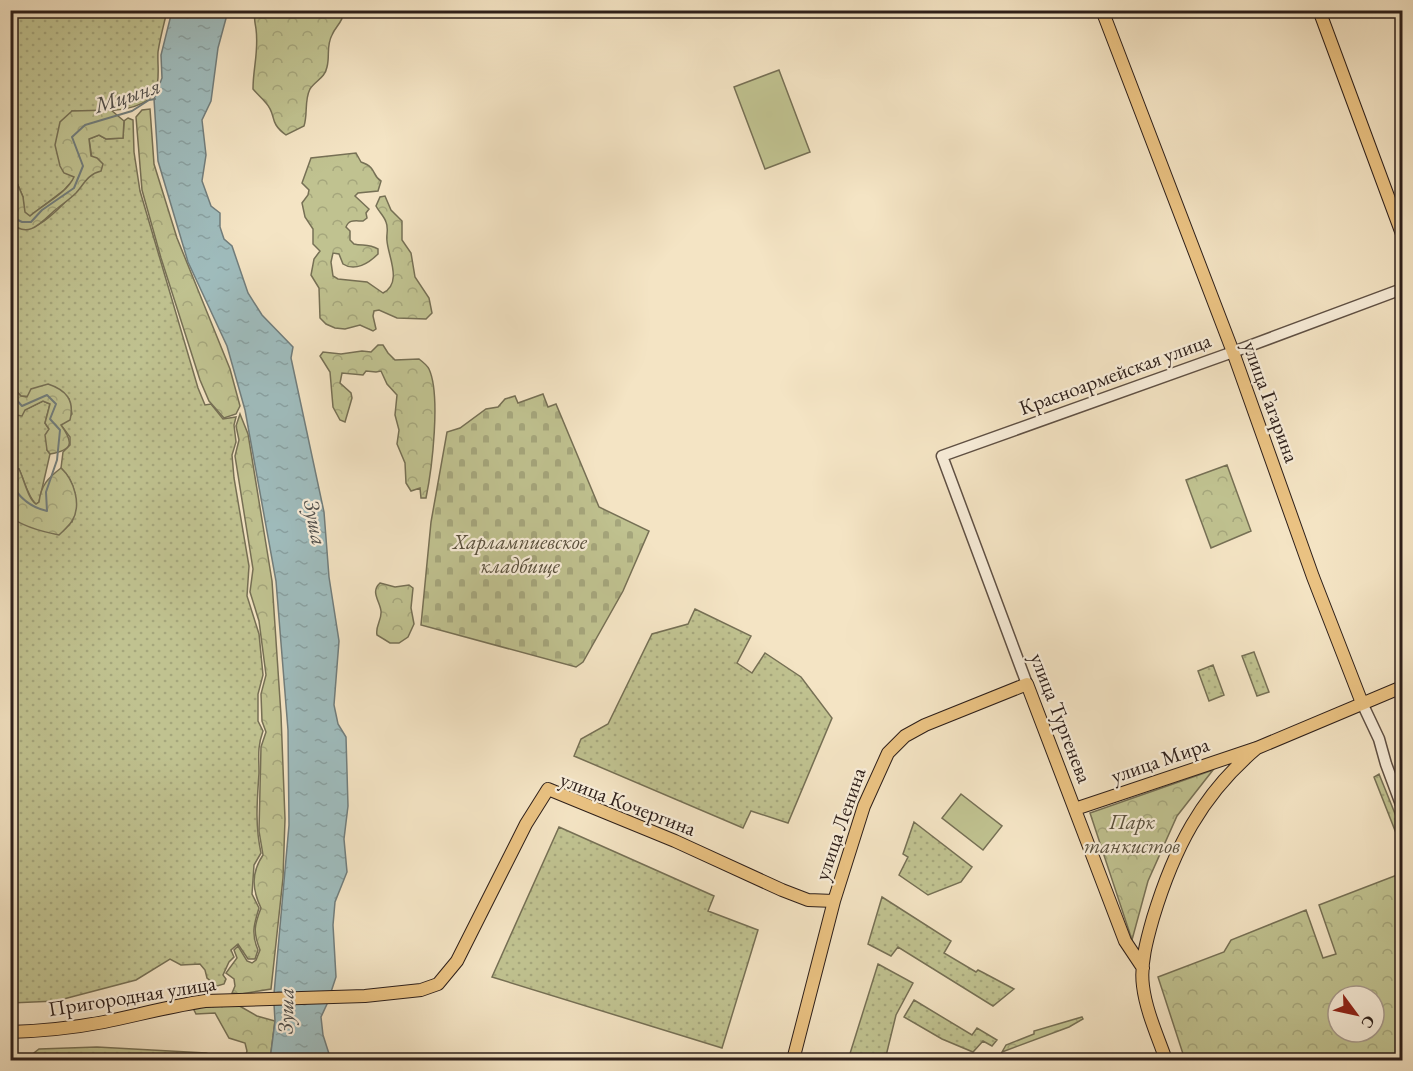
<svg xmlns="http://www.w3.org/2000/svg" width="1413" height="1071" font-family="'EB Garamond',serif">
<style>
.grass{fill:url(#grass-dots);stroke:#767055;stroke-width:1.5}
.forest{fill:url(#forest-crowns);stroke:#767055;stroke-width:1.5;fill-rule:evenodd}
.cemetery{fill:url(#cemetery-stones);stroke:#767055;stroke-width:1.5}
.pitch{fill:#c0c290;stroke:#767055;stroke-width:1.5}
.water{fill:url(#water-ripples);stroke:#717d7c;stroke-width:1.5}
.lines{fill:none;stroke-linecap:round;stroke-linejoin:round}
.stream{stroke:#717d7c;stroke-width:2}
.minor-casing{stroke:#5f5044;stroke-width:13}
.major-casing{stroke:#2d1f1a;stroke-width:14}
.minor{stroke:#f8edd9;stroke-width:10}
.major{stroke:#eac282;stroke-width:12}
.labels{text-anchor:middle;stroke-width:4.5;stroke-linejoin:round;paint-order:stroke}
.street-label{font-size:21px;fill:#2d1f1a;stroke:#f8edd9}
.park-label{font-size:21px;font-style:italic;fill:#59503d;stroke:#f8edd9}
.water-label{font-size:22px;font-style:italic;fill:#4f4e4b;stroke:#f8edd9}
</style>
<defs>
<pattern id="grass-dots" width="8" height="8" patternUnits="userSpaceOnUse" patternTransform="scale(1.5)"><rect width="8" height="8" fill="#c0c290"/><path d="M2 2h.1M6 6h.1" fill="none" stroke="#a5a67c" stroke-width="1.8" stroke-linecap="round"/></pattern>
<pattern id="forest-crowns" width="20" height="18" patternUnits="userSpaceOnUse" patternTransform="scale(1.5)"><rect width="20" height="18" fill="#c0c290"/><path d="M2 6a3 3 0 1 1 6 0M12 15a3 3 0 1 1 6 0" fill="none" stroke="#a5a67c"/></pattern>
<pattern id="cemetery-stones" width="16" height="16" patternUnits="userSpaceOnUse" patternTransform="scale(1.5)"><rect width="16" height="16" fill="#c0c290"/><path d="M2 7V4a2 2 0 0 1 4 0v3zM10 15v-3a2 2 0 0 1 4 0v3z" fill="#a5a67c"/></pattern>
<pattern id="water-ripples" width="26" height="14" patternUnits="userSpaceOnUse" patternTransform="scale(1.5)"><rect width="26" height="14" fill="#9fbcbd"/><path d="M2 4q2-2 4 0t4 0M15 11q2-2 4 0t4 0" fill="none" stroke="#89a1a2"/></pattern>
</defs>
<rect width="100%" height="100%" fill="#f4e4c4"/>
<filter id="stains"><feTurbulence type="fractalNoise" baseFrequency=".00333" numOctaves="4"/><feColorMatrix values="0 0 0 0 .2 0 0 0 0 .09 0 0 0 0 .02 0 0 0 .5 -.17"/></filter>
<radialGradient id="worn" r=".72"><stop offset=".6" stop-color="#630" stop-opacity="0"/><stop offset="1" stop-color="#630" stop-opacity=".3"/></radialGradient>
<!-- grass -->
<path class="grass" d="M10,11H167C164,24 160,38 158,52C157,67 162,86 150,98C134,113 92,112 72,111L74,179L64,190L30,216L24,213L23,197L11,169Z
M128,118L133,120L134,152L140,191L198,388L205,405L211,404L223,419L236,417L234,425L236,442L232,455L234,478L249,566L247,596L259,634L263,675L258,694V721L263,731C257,748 259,757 259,773C257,802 255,825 261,853L254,865L252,894L259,908C254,924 251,934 258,950L255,959H248L238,944L231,950L234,957L229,962L223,975L226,979L224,984L217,986L207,978L205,970L200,964L181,965L170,959L136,980L56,1001L11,1003L10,517L15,520L72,522C79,504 76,482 61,468L63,452L70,445V437L61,425L72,414L69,399L21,396L11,386V222C35,248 76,187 94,172L89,139L99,135L106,139L123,138L124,121Z
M43,401L50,404L45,423L49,429L47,450L50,454L39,502L36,504C28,498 24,479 19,469L11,467V414L14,415Z
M695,609L751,636L737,663L752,673L765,653L801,677L832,718L788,823L751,811L743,828L574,756L581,739L608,724L652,634L688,624Z
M1254,652L1269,692L1257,696L1242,656Z
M1213,665L1224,695L1209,701L1198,671Z
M1379,774L1402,831L1396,833L1374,777Z
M914,822L972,867L961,882L928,895L899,875L908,857L903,854Z
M559,827L714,896L708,911L758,930L722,1048L492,977Z
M882,897L951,941L944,953L976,972L978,970L982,972L1014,989L993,1006L898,947L891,956L868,944Z
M878,964L913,983L896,1015L885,1060H848Z
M914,1000L972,1035L977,1028L997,1040L992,1046L983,1041L973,1052L942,1039L904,1017Z
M97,1047L206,1053L222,1058L224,1060H32L34,1053L39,1049Z"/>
<!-- forest -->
<path class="forest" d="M257,10H343C344,22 336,25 332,35C326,46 330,56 327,67C325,78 315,81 310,89C304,101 308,114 304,126L286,135C268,122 277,115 266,103C262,98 257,94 253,89C253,68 259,51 256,29C255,21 253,19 257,10Z
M150,109L154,164L177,238L230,369L240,406L236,414L224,418L209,401L200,380L161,258L142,190L136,117L142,110Z
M111,110L124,121L123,138L106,139L99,135L89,139L91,156L97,158L103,164L101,171C88,174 84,184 76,193C69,200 61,205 54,211C41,223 27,240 11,222V169L23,197L25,212L30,216C44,204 67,193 74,177L64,173L60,166L55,145L60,122L72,111Z
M356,153L361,162C378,168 371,175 381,181L378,191L358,193L355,196L369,209L366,213L367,218L363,221C355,221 349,219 346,227L350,231V240L354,244C363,246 369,244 378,249V254C369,263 355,272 343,264L339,254L333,253L331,262L333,276L338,279L367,282L383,293C403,283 388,256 387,241C386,234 389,229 386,222C384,216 379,212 376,206L380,197L385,196L391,210L402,221V240L411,253L415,277L429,298L432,313L426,319L397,318L379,310L374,311L373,316L376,329L373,331L360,325L345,329L335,328L326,324L320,318L319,288L311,275L314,259L320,251L313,244V229L305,217L302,203L308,195L309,190L302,183L311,158Z
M378,345H383L388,353L395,360L419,359C423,362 427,365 429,369C441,395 432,469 426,498H421L420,488L411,491L406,483L405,463L397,444L399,430L395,415L397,395L387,384L381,371L376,372L366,371L363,375L342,373L340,383L351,393L352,398L345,422L340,420L333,407L330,372L320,356L323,352L341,354L362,351L371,352Z
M48,384C66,390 75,400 70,420L61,425C74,443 73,450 50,454L47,450L45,435L49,429L45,423L50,404L43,401L25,410L22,416L10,414L11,386L21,396L27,397L31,389Z
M240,414L248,434L272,581L281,715L285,819L283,878L271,989L241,994L232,993L235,986L234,979L226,973L237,958L234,950L238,946L247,961L252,963L256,960L260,950C253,932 254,926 261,908C252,889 251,873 263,855L259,831L261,747L266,732L262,721L261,694L266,675L259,621L250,592L253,569L235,456L239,440L236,426Z
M1227,465L1251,531L1211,548L1186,480Z
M11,467L19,469C24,479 28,499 36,504L39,502C41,485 48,478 61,468C74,480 82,505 72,521C69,526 63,531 59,535C44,532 23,527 11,517Z
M380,583L395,587L409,585L413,588L411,608L414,624L408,637L399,643H390L377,635C375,626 382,620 381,611C380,601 370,592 380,583Z
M1213,770L1177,816L1148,881L1132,940L1090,813Z
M1397,875H1402V1060H1185L1158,977L1224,952L1231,940L1306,910L1323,958L1336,954L1319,905ZM1338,996H1374V1032H1338Z
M236,1004L257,1016L275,1021L270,1060H244L247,1051L245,1043L229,1038L215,1013L196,1014L193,1008Z
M1082,1017L1083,1019L1069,1027L1002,1052L1006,1045L1034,1034V1031Z"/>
<!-- cemetery -->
<path class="cemetery" d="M543,394L548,407L556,404L599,507L649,531L623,591L583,662L576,667L421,625L431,522L447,432L460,428L486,409L498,407L505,399L515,396L518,403Z"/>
<!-- pitch -->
<path class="pitch" d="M779,70L810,152L765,169L734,87Z
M961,794L1002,826L983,850L942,818Z"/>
<!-- water -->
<path class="water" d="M172,11H228L218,48L211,101L202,120L206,155L202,181L211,206L220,213V227L224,239L232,246L248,293L262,315L293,347L291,358L324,512L329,577L339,641L334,705L338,724L346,737L348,806L344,839L347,872L335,902L333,925L336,977L331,992L274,994L289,825L288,730L276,581L245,410L227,346L188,262L158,161L154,99L162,78L161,55Z
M328,1002L321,1017L323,1035L331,1060H270L275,1021L274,1004Z"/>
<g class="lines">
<!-- stream -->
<path class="stream" d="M10,216L22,222H31L42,210L74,188L83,166L72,137L85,125L132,111L149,100L155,99
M10,396H13L22,406L47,395L56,404L50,419L60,430L57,460L46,492L47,511C29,507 18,497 10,481"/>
<defs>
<path id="minor" d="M1027,684L942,456L1233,352L1402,289
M1362,703L1379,739L1386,764L1402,807"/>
<path id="major" d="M1102,10L1233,352L1313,577L1362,703
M1319,10L1402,234
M1075,809L1257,748L1402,687
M10,1032C42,1031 73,1028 104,1022C138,1015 171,1006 205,1001L365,996L421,990L438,984L457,961L526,824L548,789L675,841L782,890L808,900L834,901
M793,1060L834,901L864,806L888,753L905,736L925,725L1027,684L1125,941L1143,968
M1166,1060C1158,1037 1146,1011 1143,986C1140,964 1147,939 1153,918C1174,849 1201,795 1257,748"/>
</defs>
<!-- minor casing -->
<use href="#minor" class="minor-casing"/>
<!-- major casing -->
<use href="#major" class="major-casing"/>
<!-- minor -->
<use href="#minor" class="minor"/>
<!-- major -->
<use href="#major" class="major"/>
</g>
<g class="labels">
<!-- street labels -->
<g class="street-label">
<text transform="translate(1115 374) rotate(-20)" y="7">Красноармейская улица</text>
<text transform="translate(1271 402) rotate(70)" y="7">улица Гагарина</text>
<text transform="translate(1061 718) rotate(69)" y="7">улица Тургенева</text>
<text transform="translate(1160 760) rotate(-19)" y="7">улица Мира</text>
<text transform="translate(628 804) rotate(21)" y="7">улица Кочергина</text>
<text transform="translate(840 824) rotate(-71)" y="7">улица Ленина</text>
<text transform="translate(132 996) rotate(-9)" y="7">Пригородная улица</text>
</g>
<!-- park labels -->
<g class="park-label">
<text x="520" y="549">Харлампиевское<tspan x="520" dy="24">кладбище</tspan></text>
<text x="1132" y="829">Парк<tspan x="1132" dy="24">танкистов</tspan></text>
</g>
<!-- water labels -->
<g class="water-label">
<text transform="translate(127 95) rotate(-18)" y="8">Мцыня</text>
<text transform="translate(316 522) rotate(79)" y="8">Зуша</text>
<text transform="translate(285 1011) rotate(-89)" y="8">Зуша</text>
</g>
</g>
<!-- margin -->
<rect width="1413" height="1071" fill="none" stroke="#f4e4c4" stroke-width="36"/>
<rect x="12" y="12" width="1389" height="1047" fill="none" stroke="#2d1f1a" stroke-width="3"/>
<rect x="18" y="18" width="1377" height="1035" fill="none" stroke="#2d1f1a" stroke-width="1.5"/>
<!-- north arrow -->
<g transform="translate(1356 1014) rotate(123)"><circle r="28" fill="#f8edd9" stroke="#a79b8d" stroke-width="1.5"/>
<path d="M0-4.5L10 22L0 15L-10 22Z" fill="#8f2418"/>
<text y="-9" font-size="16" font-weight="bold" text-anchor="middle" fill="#2d1f1a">С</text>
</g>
<rect width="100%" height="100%" filter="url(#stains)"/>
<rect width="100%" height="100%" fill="url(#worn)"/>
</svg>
